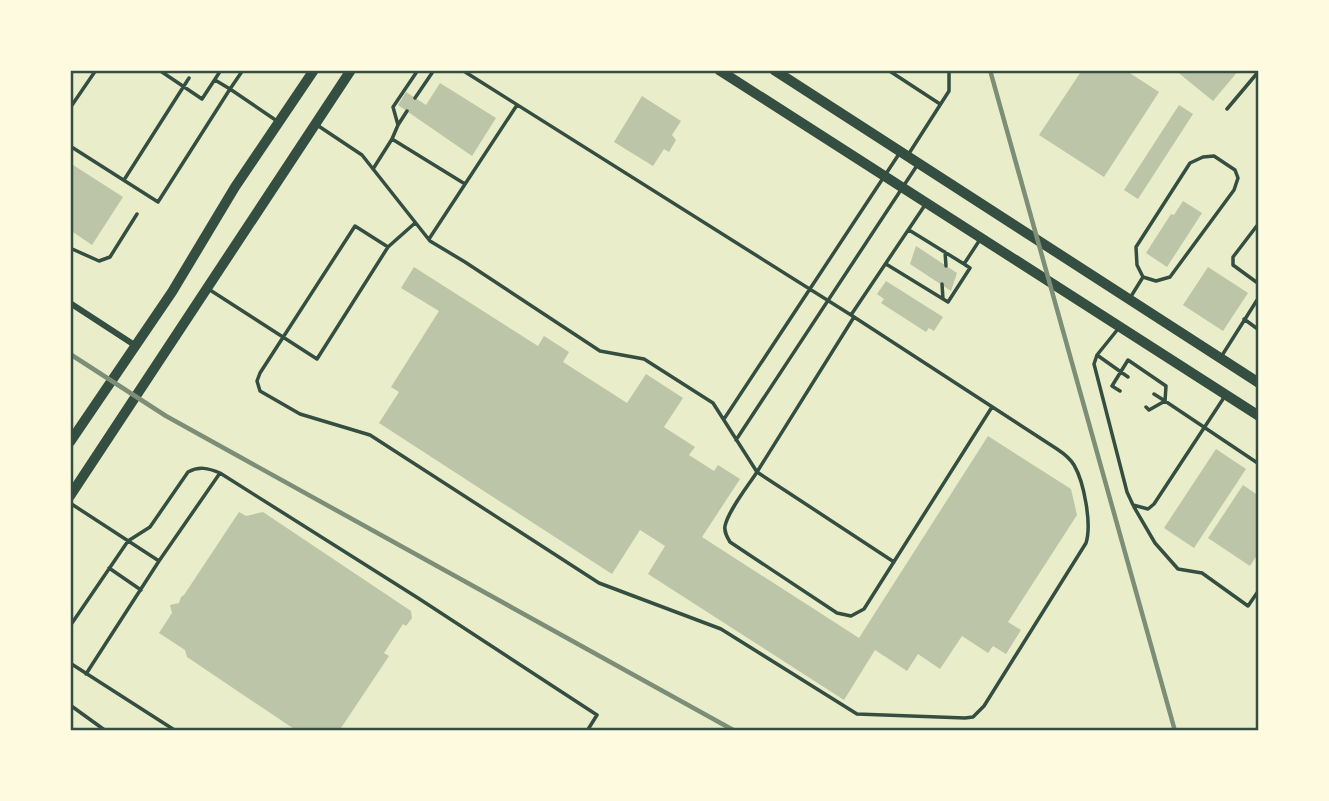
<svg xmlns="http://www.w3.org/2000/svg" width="1329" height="801" font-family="Ubuntu,sans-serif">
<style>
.building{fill:#bcc5a7}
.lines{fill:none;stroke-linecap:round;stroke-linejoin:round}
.service{stroke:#344e41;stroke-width:3.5}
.minor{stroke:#344e41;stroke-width:6}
.primary{stroke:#344e41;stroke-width:10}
.rail{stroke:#7c8e77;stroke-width:4.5}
.neatline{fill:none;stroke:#344e41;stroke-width:2.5}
</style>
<rect width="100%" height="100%" fill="#e9edc9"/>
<!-- building -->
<path class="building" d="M1082,70H1125L1159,92L1104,177L1039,135Z
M1175,70H1239L1213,101Z
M440,83L496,118L472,156L398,105L406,92L426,105Z
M642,96L681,121L672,135L676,140L669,152L664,149L653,166L614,142Z
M1179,105L1193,114L1138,199L1124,190Z
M70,163L123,197L92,245L70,230Z
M1183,201L1202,213L1167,267L1146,253L1171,214L1174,215Z
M916,246L957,273L951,291L910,264Z
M414,267L538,346L544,336L569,352L563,362L627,403L646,374L683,398L664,427L695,447L689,455L714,471L718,465L740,479L702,537L859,638L988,436L1071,489L1077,515L1008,622L1021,630L1006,654L993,646L988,653L962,636L940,669L918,654L907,671L875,650L844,700L648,574L665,546L640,530L612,574L379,423L399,392L391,387L439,311L401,288Z
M1208,267L1248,293L1223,331L1183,305Z
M886,281L943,317L934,331L929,328L926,332L881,303L884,299L877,294Z
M1216,449L1246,469L1194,548L1164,528Z
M1243,485L1259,496V552L1250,566L1208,538Z
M239,512L246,516L263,512L411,611L412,618L406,626L403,624L384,653L389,656L339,731H297L187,657L185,650L159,633L172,613L170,605L179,603L181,597L184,595Z"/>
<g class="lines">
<!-- service -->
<path class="service" d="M159,70L202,99L221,70
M243,70L230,89L277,121
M462,70L851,315L925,205
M888,70L940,104
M415,98L434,70
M70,108L96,70
M1227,109L1259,71
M317,125L362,155L430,241L465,262L600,351L644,359L713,403L757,472C748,486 728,511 725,526C724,532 727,537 730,542L837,613L851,616L864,609L992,407
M398,125L407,111
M392,139L465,184
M70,146L158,202L230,89L215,80
M908,155L949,91V70
M373,169L392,139L398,125L393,107L418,70
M124,180L189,78
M415,223L388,247L355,226L260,373L257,381L260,391L300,414L370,435L599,583L721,629L857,714L965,718L973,717L984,706L1086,543C1092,524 1084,482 1074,465C1070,458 1063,453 1057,449L851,315
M1259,223L1233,257V265L1259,284
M909,230L964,264L981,238
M429,239L517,105
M70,248L99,261L110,257L137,214
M945,252L946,266
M886,264L948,302L970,268L964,264
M942,284L943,299
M210,290L317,359L388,247
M1130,298L1143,277L1156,281L1170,277L1234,190L1238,178L1235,170L1214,156L1203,157L1190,163L1136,247L1137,265L1143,277
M854,317L757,472L894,562
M1244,319L1259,330
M1118,329L1097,355L1094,364L1127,492L1133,505L1148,509L1154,504L1225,396
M1097,355L1128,377
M1221,357L1259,297
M1120,391L1112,386L1128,360L1166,386L1165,401L1154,394
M1146,407L1149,410L1165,401L1259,464
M724,419L899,154
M736,440L918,164
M70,503L159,561L86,674
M1134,507L1155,543L1178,569L1202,573L1248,606L1259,590
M159,561L220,473L418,598L597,715L587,731
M109,568L141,590
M70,626L128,541L150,527L188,472C199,466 208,468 220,473
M70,663L176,731
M70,705L106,731
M1258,731L1259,730"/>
<!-- minor -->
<path class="minor" d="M70,303L136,346"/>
<!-- primary -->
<path class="primary" d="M719,70L1259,416
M774,70L1259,383
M70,442L172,292L235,187L314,70
M70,496L351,70"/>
<!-- rail -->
<path class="rail" d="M990,70L1175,731
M70,354L166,416L735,731"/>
</g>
<!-- border -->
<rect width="1329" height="801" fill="none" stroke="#fefae0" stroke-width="144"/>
<rect x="72" y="72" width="1185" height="657" class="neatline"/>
</svg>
